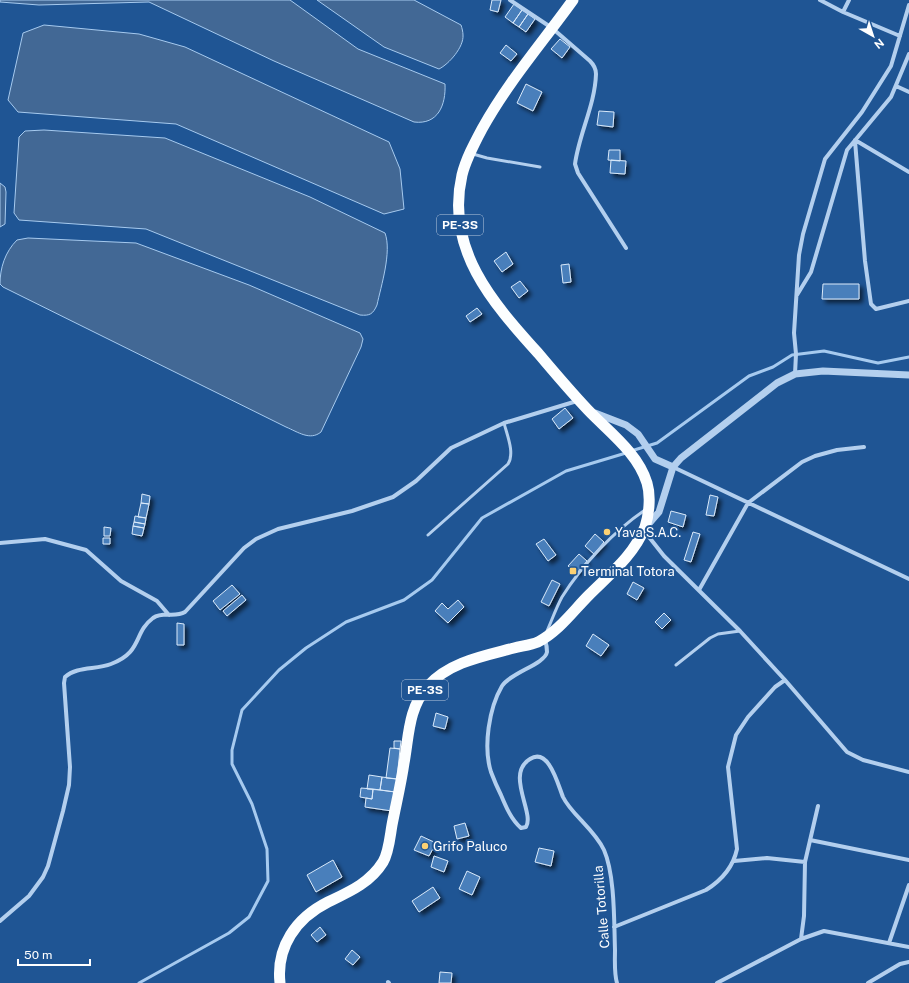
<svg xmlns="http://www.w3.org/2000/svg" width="909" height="983" font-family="'Public Sans',sans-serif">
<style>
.water{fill:#426895;stroke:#a6caef}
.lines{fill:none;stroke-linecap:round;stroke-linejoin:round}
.stream{stroke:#a6caef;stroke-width:3}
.building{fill:#487fbb;stroke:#d9e9fa;filter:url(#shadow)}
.service{stroke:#b3cfee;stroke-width:3}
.minor{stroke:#b3cfee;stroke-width:4}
.tertiary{stroke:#b3cfee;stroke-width:7}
.trunk{stroke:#fcfeff;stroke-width:11}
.poi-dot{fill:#fcd173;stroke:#1f5594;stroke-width:1.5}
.labels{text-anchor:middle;stroke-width:4;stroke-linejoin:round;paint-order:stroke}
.shield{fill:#1f5594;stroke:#bcccdf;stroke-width:1}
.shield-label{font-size:12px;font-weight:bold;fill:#fff}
.poi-label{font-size:13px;fill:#fff;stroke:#1f5594;text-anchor:start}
.street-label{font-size:13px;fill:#fff;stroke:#1f5594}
</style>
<defs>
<filter id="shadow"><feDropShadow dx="3.5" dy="3.5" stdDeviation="2" flood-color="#0009"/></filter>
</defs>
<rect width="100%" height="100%" fill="#1f5594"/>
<!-- water -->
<path class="water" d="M0,0H290L358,49L445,84C446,105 438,125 414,122L274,61L149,2L39,5L0,2Z
M317,0H414L461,25C462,28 463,32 463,35C464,47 449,64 439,69L384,47Z
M44,25L139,34L185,47L389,142L400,169L404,209L384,214L176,124L18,112L8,100L23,33Z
M44,130L165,138L310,197L385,233C392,252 381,286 377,305C373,314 370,316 360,315L146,229L19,220L14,213L19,137L25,131Z
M0,183L5,187L6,192L5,224L0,227Z
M28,238L136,243L249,285L360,333L363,339L361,347L321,432C310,441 298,432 286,427L3,287L0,284C0,268 5,252 17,240Z"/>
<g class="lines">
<!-- stream -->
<path class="stream" d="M631,451L657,443L749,376L773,367L792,355L824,351L878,363L909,357
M139,983L229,933L249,917L268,881L267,849L252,804L232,764V750L242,710L279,670L306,648L346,622L404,600L432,580L482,518L566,471L626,453"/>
</g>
<!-- building -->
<path class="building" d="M492,0H501L498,12L490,10Z
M514,4L522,10L513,23L505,17Z
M522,10L528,14L519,27L513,23Z
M528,14L535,19L526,32L519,27Z
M560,39L570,47L562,58L551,49Z
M506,45L517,54L511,61L500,53Z
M526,84L542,92L533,111L517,103Z
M599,111L614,112L613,127L597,125Z
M609,150H620V161L608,160Z
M611,160L626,161L625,174L610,173Z
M506,252L513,264L502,272L494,261Z
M569,264L571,282L563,283L561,265Z
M520,281L528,291L519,298L511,287Z
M823,284H859V299H822Z
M477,308L482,314L470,322L466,316Z
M565,408L573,418L559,429L552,419Z
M142,494L150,496L149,504L141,503Z
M710,495L718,497L714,516L706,515Z
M141,503L149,504L146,518L138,517Z
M671,511L686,515L683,527L668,522Z
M135,516L146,518L145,524L134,522Z
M134,522L145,524L144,528L133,526Z
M133,526L144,528L142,536L132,534Z
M104,527L111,528L110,536H104Z
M693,532L700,534L691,562L684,560Z
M595,534L604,542L594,554L585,546Z
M103,538H110V544H103Z
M544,539L556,555L548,561L536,544Z
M579,554L587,561L577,573L568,566Z
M552,580L560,584L549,606L541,602Z
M633,582L644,588L637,600L627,594Z
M232,585L240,594L220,610L213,601Z
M242,595L246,600L227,616L223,611Z
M458,600L464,607L448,623L435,611L442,603L448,609Z
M664,613L671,620L662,629L655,622Z
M177,623L184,624V645H177Z
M593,634L609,645L601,656L586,646Z
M436,713L448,717L445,729L433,726Z
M394,741H401L400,749L394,748Z
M390,748L400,749L397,779L386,778Z
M369,775L382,777L380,790L367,789Z
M382,777L397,779L395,792L380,790Z
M361,788L373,789L372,799L360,797Z
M373,789L395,792L392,811L365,807L366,798L372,799Z
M465,823L469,836L457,839L454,826Z
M421,836L436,843L429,856L414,850Z
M539,848L554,851L551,866L535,862Z
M434,856L448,861L444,872L431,867Z
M333,860L342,877L316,892L307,875Z
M467,871L480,877L472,895L459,889Z
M433,887L440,898L419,912L412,901Z
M320,927L326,935L317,942L311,935Z
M352,950L360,957L353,965L345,959Z
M440,972L452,973L451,983H439Z"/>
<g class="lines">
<!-- service -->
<path class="service" d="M473,154L487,158L540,167
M428,535L508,464C515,453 507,435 504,423
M547,631C552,620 556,608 562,597C582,565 614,531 645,510
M676,665L710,638L718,634L740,631"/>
<!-- minor -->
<path class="minor" d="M510,0L552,28L590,61C594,65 596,69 596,74C595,105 579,134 575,164L578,173L626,248
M820,0L843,12L900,36
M843,12L849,0
M896,86L909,92
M855,140L909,172
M855,141L865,261L871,304L876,309L909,301
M797,295L811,272L847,150L891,97L909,54
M795,374L796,354L794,333L799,255L803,234L825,159L862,112L891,66L909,5
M673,467L909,579
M645,532L664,556L740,631L785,680
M0,543L45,539L86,550L121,581L157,601L169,615
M699,590L748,503L802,462L815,456L837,450L864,447
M545,640C546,643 547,648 547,652C545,664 510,673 502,686C489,708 483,747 491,772C494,780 497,787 501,795C506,807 511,819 521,828L526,827C535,813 505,774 530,759C549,747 558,785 563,797C571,814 594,829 604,850C615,875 614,922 615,950C615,960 614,973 617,983
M810,840L909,860
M734,861L767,858L805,862L804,916L801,939
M805,862L818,806
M0,921L29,896L43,877L48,866L63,811L69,785L70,767L64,683L65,677C77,666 96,670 111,664C143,652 133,633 153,618C163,611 175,618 185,612L244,548L256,539L278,529L352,511L393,497L416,481L451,448L504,423L577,401
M614,927L706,890C722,880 733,868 737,849L728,767L736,735L748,717L775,687L785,680L847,752L863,760L909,772
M889,943L909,885
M388,982L389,983
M717,983L801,939L824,931L909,947
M868,983L900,964L909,962"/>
<!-- tertiary -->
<path class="tertiary" d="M595,413L626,425L638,434L655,459L673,467
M646,527L659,512L673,467L681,458L777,383L795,374L823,371L909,375"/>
<!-- trunk -->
<path class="trunk" d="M280,983C276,947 296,918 328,902C349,892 370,883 383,862C389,852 390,836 392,825C396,804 401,784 404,763C409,736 408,708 428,686C449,662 484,656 514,648C522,646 531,645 538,642C559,631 573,611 589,595C610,574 634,555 645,527C649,515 651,496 647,483C638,453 609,432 588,410C571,392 554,372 538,353C492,302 445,249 462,175C466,159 474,144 482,129C508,82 542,43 573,0"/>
</g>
<!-- markers -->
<g class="poi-dot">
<circle cx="607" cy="532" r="4"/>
<rect x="569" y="567" width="8" height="8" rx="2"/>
<circle cx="425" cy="846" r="4"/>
</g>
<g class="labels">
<!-- shield labels -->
<g class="shield">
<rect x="437" y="215" width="46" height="20" rx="3"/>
<rect x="402" y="680" width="46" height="20" rx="3"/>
</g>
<g class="shield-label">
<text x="460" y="229">PE-3S</text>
<text x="425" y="694">PE-3S</text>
</g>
<!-- poi labels -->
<g class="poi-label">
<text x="615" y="537">Yava S.A.C.</text>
<text x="581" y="576">Terminal Totora</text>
<text x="433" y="851">Grifo Paluco</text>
</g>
<!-- street labels -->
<g class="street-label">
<text transform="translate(601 907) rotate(-95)" y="5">Calle Totorilla</text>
</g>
</g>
<!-- north arrow -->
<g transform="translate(873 36) rotate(141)" stroke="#1f5594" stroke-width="3" paint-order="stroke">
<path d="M0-3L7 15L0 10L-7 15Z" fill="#ffffff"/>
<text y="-6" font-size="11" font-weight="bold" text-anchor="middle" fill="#ffffff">N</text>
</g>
<!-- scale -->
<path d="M18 959v6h72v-6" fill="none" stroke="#ffffff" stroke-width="2"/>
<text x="24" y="959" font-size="12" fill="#ffffff" stroke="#1f5594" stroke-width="3" paint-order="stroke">50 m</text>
</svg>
